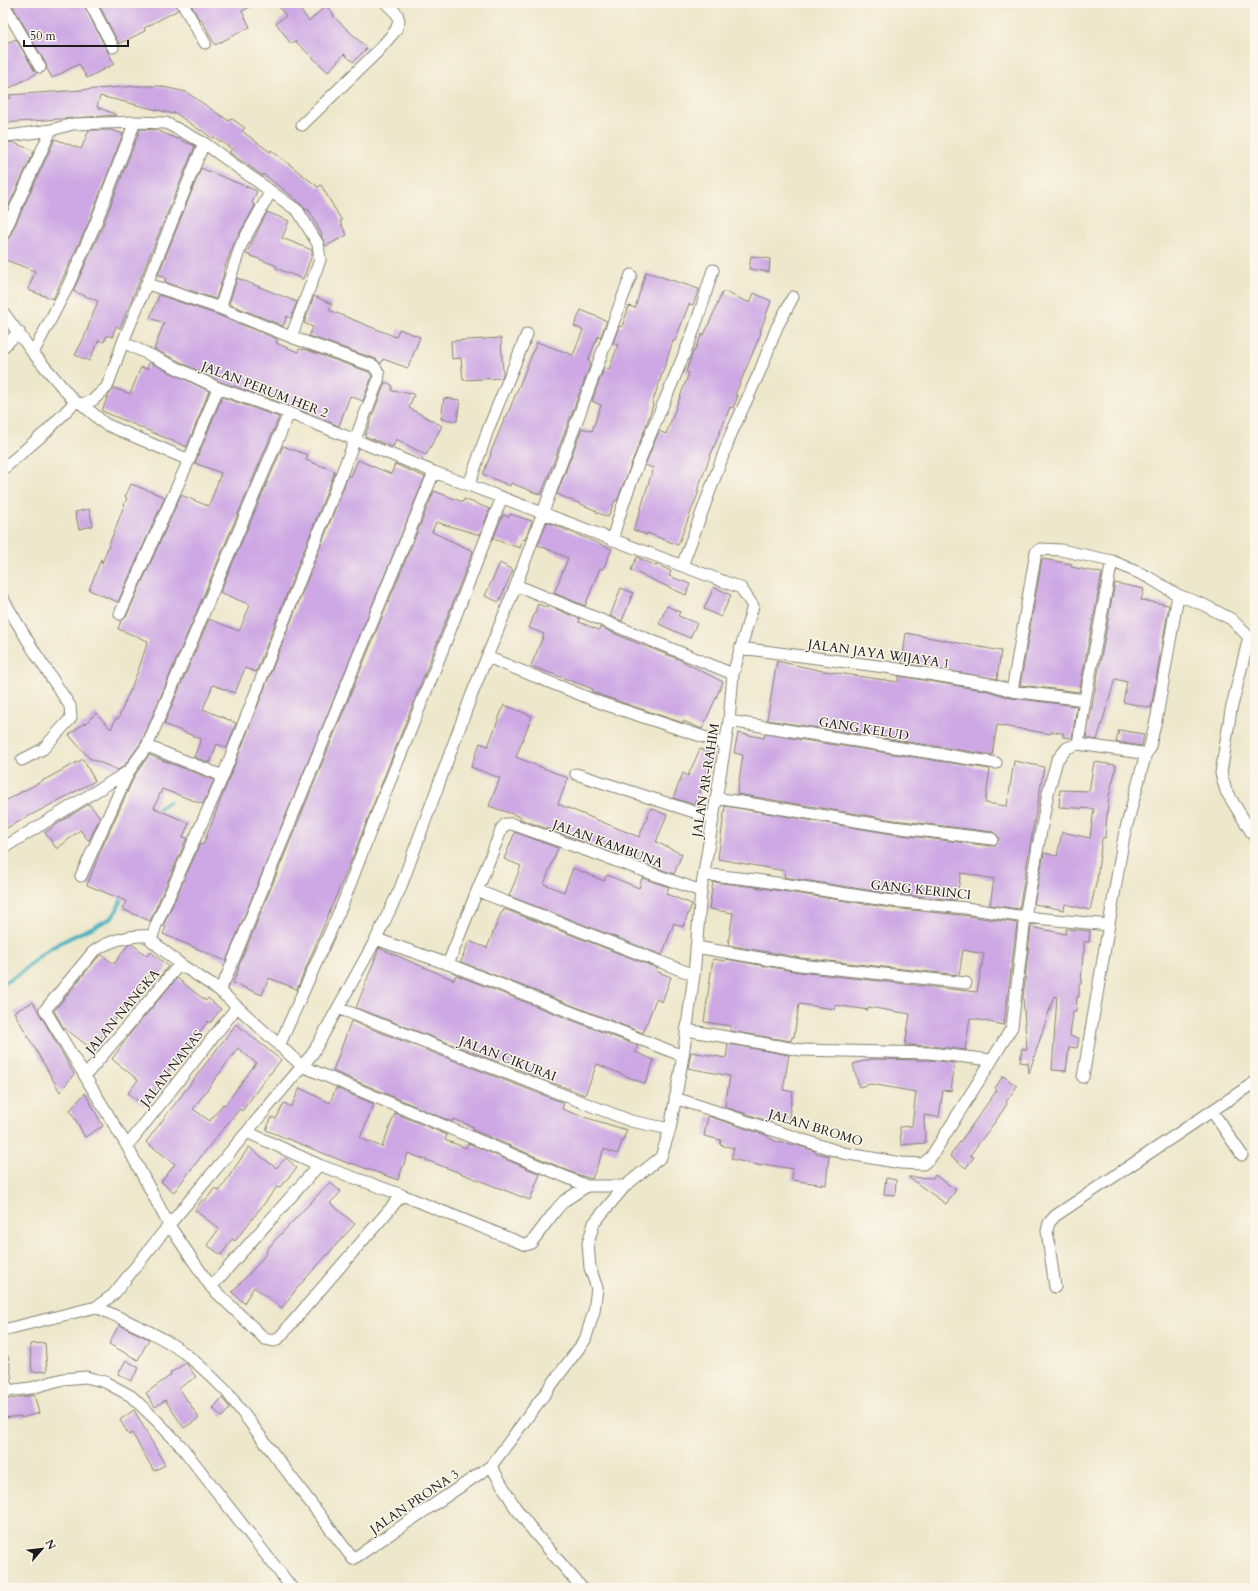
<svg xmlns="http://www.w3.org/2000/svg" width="1258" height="1591" font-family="Cardo,serif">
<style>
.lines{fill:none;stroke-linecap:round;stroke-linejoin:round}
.stream{stroke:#43b1be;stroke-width:4}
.building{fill:#cda8e4;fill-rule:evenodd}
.minor-casing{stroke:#848274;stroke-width:13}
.minor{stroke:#fff;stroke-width:11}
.labels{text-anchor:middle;stroke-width:3;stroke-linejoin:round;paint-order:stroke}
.street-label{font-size:13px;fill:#1c1c1c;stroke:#fbf7ec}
</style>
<rect width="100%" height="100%" fill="#fbf7ec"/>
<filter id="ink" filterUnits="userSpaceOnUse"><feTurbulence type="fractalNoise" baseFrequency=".025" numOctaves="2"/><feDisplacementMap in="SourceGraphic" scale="8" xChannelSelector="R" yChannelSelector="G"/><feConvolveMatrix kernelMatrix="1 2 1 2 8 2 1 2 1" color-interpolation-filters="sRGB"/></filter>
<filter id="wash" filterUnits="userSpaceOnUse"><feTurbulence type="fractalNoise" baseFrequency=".012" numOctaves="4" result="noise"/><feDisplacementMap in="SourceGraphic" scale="16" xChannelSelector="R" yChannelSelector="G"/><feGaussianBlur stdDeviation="0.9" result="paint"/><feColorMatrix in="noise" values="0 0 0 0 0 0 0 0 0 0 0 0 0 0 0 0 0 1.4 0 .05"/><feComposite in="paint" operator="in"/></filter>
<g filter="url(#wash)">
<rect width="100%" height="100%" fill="#ede7cb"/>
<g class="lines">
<!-- stream -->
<path class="stream" d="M155,812L163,805L169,802
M3,983C21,976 30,963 45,952C65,938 90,930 111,918L116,912L123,895"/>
</g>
<g id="blocks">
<!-- building -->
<path class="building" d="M11,3H83L114,64L87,78L79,64L52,78L47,69L46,64Z
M98,3H175L178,10L144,28L145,31L119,44Z
M190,3H258L242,11L250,27L215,45L202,20L200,21Z
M276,3H295L309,21L326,6L334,15L333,16L367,48L353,62L344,54L328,72L295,41L291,44L276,23L286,16Z
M16,39L34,70L37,73L6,90L3,84V45Z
M138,86H159L186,92L229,121L231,118L245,128L242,131L270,152L271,150L318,187L321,185L342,221L340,222L347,235L326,246L321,236L322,235L309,210L305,209L297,200L263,174V176L229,152L232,149L214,137L212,138L201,130V131L174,112V114L100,96L97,107L117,115L3,123V99L11,98L9,95Z
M140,129L156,130L195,146L120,328L116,326L112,337L107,335L104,342L99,340L89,361L75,355L84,338L98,301L73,291L101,230Z
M89,130H111L123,134L88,224L53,299L28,290L35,271L3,259V242L9,238L55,139L81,149Z
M12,142L34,151L3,218V143Z
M201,168L257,191L252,203L255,206L234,243L223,272L224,273L216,299L165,282L166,278L158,275Z
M267,212L289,221L282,238L312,250V255L303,279L276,268L277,266L246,254Z
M751,256L770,259L769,272L749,269Z
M646,272L699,289L693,305L689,304L675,341H673L652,404L653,405L646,426L617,501L615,500L608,517L596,512L597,511L557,494L582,428L592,431L601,405L592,401L604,368L609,370L618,345L613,343L619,326L622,327L629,306L635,308Z
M237,278L297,302L291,318L287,316L283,326L229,304Z
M723,291L750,303L754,293L771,301L760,332L761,333L735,395L738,396L733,408L730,407L711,454L697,491H699L678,545L647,533V535L633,530L639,515L653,468L645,465L659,431L666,434L689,373L686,372L693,352H694L702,334L704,335Z
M159,295L218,315L277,339L276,343L298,352L299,349L303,350L304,349L369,372L372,376L371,379L363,401L350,396L339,426L291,406L221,382L154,349L164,323L150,318Z
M314,296L332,304L329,310L396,337L399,329L420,337L408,368L383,359L381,364L376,359L309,336L313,327L304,323Z
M581,310L607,321L600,338L598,336L588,361L591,363L541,495L511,483L510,486L483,474L491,454H490L505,418H506L537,342L573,355L583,330L574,326Z
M501,338L503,373L502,378L463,380L461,358L452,359L451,341Z
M149,362L209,391L187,447L102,411L108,396L114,388L130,394L141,367L147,369Z
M385,382L392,385V391L414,394L409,408L442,426L426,455L396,439L393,447L365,436Z
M222,397L279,417L141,743L124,766L118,770L89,758L69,735L84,723L85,724L96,713L111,729L116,718L118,719L138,671L148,641L118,629L121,621L126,617L181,495L208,506L210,503L221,473L195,463Z
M444,398L460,400L457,421L441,419Z
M283,446L308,455L306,460L335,471L256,672L245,668L235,693L213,685L203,709L236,723L227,748L217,744L210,763L194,757L201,739L164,724L209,619L239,631L241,627L250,605L220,592Z
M358,460L391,474L395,464L425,477L226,961L163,934L166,927L163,926L200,844L203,845L348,476H351Z
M131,484L165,497L118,602L89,590L101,559L102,563L127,498L125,497Z
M434,491L463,502L464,499L490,509L480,535L436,522L432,532L473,551L356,849L297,989L269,978L262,995L233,983L239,968H238Z
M89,509L93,526L79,529L75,512Z
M510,514L532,521L525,540L522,539L520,548L493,539L503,515L509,517Z
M547,522L612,549L603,569L600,568L585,606L554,593L568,558L538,545Z
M637,557L656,566V564L671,571L669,576L690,584L686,595L631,570Z
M1042,559L1072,564L1071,567L1102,573L1079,692L1020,685Z
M500,563L513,570L499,602L485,596Z
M1115,583L1144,589L1141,600L1169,605L1151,708L1123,702L1127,682L1115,679L1097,740L1086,738Z
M714,587L731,595L721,617L704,609Z
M621,588L633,593L622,621L610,616Z
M538,604L548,608L549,606L580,619L579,622L599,630L600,627L605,629L627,639L678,659L723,682L702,729L683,721V723L603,696L592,692L593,689L531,666L544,634L529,628Z
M667,606L680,612L678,616L697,623L690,638L659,624Z
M906,633L1001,651L997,679L902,663Z
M777,661L818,670L898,682L899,676L988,691L1011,698L1077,706L1072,738L1063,737V733L1051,732V734L997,725L992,755L767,720Z
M504,705L532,716L516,757L568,778L558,804L639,837L651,808L667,815L656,842L682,854L674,874L520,819L521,817L489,806L500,778L471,767L480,743L488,746Z
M1119,730L1144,734L1142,746L1116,742Z
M738,733L764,738L765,734L990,769L985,803L1007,806L1014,761L1044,767L1019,909L990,905L994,879L973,875L961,873L956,900L893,894L784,877L785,871L718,859L725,806L892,834L991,846L995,845L999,840L998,836L993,832L894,820L737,794L743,755L734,753Z
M700,749L714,755L695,805L673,798L683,773L688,776Z
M149,755L214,780L203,804L162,789L154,808L189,823L183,837L187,838L150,921L122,909L126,901L87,885L100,852L135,775Z
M83,759L95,781L3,830V802Z
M1094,762L1116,765L1113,782H1112L1110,794H1109L1105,838H1102L1097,880L1090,910L1065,904L1064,910L1034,904L1044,853L1057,856L1062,832L1090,838L1094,809L1059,807L1060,790L1089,791Z
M89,804L100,817L89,841L80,830L57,849L45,833L60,822Z
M515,832L558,848L544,884L564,892L573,868L604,881L607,875L639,888L642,878L669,887L666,894L692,904L683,927L674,923L662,955L509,896L521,866L504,859Z
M713,882L755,887L891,908L961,915L1017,923L1004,1025L970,1018L965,1049L967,1050L930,1046L905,1045L910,1014L868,1007V1010L835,1005V1009L799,1004L794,1037H792L791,1041L730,1031L731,1026L704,1022L713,959L725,961L726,959L799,972L977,992L984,954L963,950L959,975L801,958L728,945L733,913L709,909Z
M504,909L657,968L656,971L671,977L662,1002L656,999L643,1033L461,962L469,941L487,948L501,913H502Z
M1031,927L1066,934V929L1090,931L1089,942H1084V953H1083L1081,984H1079V997H1077L1076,1012H1073L1070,1036L1079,1038L1077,1048L1069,1047L1066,1071L1052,1070L1057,997L1054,996L1029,1073L1028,1063L1020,1062L1022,1048L1027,1050L1023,997Z
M132,944L147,956L151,952L168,966L160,977L153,971L92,1049L63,1027L54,1011L98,957L102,955L114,964L128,945Z
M379,948L454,980L456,975L638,1046L635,1052L654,1060L645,1084L597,1064L585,1095L356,1008Z
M177,978L206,1001L208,998L221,1009L210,1023L208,1021L179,1058L178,1057L144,1106L128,1093L138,1080L112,1059L133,1030Z
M33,1002L74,1074L60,1092L14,1012Z
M351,1021L564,1103L562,1109L584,1117L627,1130L617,1154L604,1149L592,1179L576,1174L473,1130L474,1127L453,1119L452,1122L333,1071Z
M236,1024L281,1060L270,1074H269L242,1111L240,1109L213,1141L174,1192L161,1182L175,1164L146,1142ZM238,1048L256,1063L225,1105L223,1104L210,1121L193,1109Z
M728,1044L789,1055L783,1090L793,1092L788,1122L771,1119V1122L725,1107L730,1076L688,1068L691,1052L726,1058Z
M872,1059L929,1060L955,1063L951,1091L943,1090L939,1117L924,1115L925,1143L901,1145L900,1127L912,1126L916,1092L871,1084L859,1087L853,1064Z
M1003,1076L1017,1086L1006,1102L1007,1104L995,1122L970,1155L974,1157L966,1168L950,1156L997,1090L995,1088Z
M300,1088L330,1103L336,1088L374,1104L360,1138L382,1147L395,1113L447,1135L445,1140L466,1148L468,1143L540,1174L530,1200L408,1153L398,1180L351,1163L350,1164L266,1130L272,1117L276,1119L284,1103L291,1107Z
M85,1093L103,1126L85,1137L70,1110Z
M708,1116L768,1136V1137L777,1142L796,1145L815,1151V1153L829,1156L826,1185L792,1180L793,1169L763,1164L762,1166L731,1159L734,1148L720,1145L721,1140L704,1136Z
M249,1147L276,1168L286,1158L297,1168L279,1188L277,1187L235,1241L232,1239L221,1255L207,1245L219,1229L195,1210L203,1199L205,1201L215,1188L219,1191Z
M935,1175L956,1190L946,1204L908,1177L933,1178Z
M886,1178L896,1180L895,1195L884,1194Z
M330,1182L341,1192L330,1203L355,1224L298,1287L282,1308L254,1287L244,1303L232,1292L258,1264L267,1252L266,1251L276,1239Z
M119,1325L149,1339L138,1360L109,1344Z
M45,1343L47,1371L32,1372L30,1344Z
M126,1360L139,1368L131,1381L118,1374Z
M186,1363L196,1377L179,1388L199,1418L184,1428L165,1400L155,1407L146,1393L171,1375L170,1373Z
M34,1395L39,1413L21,1418V1416L3,1418V1400Z
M222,1398L230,1408L222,1417L213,1408Z
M134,1410L165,1465L154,1471L132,1433L129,1435L120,1420Z"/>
</g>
</g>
<g filter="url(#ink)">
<use href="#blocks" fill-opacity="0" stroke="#848274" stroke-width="1"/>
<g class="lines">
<defs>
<path id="minor" d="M3,3L40,67
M90,3L113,47
M182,3L205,43
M135,122L166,123L204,143
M302,125L377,52L396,30L399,21L397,14L386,3
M3,136L16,135L51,130L73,124L135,122L94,227L67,288L33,353
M3,235L51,130
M148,284L220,308L291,337
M220,308L241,245L271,191
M3,312L33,353L75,402L82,404L93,400L107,387L123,342L218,388L289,413L434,472L741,588L753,606L733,674L729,721L701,891L694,975L683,1056L670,1129L661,1157L625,1186L594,1223L588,1243L590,1268L597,1288L594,1311L585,1340L491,1466L353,1559L227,1392C209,1374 190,1355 168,1342C145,1328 120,1318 96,1307
M123,342L204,143L298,211L318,244L320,260L291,337L374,366L379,374L378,381L223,776L156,925L151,940L180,964L219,990
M3,347L19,332
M82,404L105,424L189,460
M3,469L47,431L75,402
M434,472L226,978L219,990L302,1066L587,1186
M469,485L489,427L527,334
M612,540C631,472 663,408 689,342C699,319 705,294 713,270
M682,566L731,434L760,371L777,327L793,297
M516,585L733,674
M1178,595L1204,605L1231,619L1249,637L1231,710L1221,773L1226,791L1255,838
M3,599L34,651L70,706L71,718L43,749L22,760
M120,614L189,460L218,388
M741,648L885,667L990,684L1012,691L1085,700
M487,657L601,703L725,744
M1012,691L1036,552L1041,549L1061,550L1112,561L1148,577L1178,595L1157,716L1149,750L1146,753H1142L1078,744
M729,721L996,763
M147,746L223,776
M576,774L713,818
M716,798L893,827L992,839
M3,848L129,771L147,746L289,413
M81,876L129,771
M478,891L694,975
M1109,925L1025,917L1048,793L1057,760L1067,748L1078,744L1085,700L1112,561
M152,936C131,935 110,940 93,952L45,1010L127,1146L169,1225L211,1287L265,1339L274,1341L278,1339L402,1195
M376,939L448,964L683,1056
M696,947L800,965L966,983
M448,964L502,828L506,824H512L701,891
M338,1008L631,1121L670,1129
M686,1030L801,1050L929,1053L992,1060L1012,1027L1025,917L966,908L892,901L756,880L704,874
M279,1046L343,903L376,816L435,669L502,497
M85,1076L180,964
M1083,1077L1124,836L1146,753
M675,1098L843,1153L901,1163L923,1164L931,1157L992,1060
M1212,1111L1242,1155
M247,1132L319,1165L402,1195L526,1245L531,1243L556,1210L564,1201L587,1186H625
M127,1146L237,1007
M211,1287L319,1165
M1055,1287L1047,1231L1049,1223L1055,1216L1255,1082
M3,1330L96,1307L113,1295L169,1225L313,1053L376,939L400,889L472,694L516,585L631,275
M3,1360L7,1391L31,1388L63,1379L86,1377L105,1382L131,1396L155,1419L181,1446L292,1588
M491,1466L515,1507L534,1532L582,1588"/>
</defs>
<!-- minor casing -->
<use href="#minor" class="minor-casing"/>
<!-- minor -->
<use href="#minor" class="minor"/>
</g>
</g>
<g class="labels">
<!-- street labels -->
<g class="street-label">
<text transform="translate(265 389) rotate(21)" y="5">JALAN PERUM HER 2</text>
<text transform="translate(879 653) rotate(8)" y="5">JALAN JAYA WIJAYA 1</text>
<text transform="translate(864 728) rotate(9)" y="5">GANG KELUD</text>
<text transform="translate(705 780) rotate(-81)" y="5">JALAN AR-RAHIM</text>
<text transform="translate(608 843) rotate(20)" y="5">JALAN KAMBUNA</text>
<text transform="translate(921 889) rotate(6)" y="5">GANG KERINCI</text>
<text transform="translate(122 1011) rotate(-50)" y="5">JALAN NANGKA</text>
<text transform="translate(508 1058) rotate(21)" y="5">JALAN CIKURAI</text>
<text transform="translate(171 1068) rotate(-52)" y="5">JALAN NANAS</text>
<text transform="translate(816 1127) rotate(17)" y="5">JALAN BROMO</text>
<text transform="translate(414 1501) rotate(-34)" y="5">JALAN PRONA 3</text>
</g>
</g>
<!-- margin -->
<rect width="1258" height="1591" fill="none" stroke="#fbf7ec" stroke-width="16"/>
<!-- north arrow -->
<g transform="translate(42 1549) rotate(62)" stroke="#fbf7ec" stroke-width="3" paint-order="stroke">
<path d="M0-3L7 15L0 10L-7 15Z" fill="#1c1c1c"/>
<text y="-6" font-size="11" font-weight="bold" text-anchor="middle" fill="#1c1c1c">N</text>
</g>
<!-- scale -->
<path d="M24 40v6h104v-6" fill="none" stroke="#1c1c1c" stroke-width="2"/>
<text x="30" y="40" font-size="12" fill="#1c1c1c" stroke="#fbf7ec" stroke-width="3" paint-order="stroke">50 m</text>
</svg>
